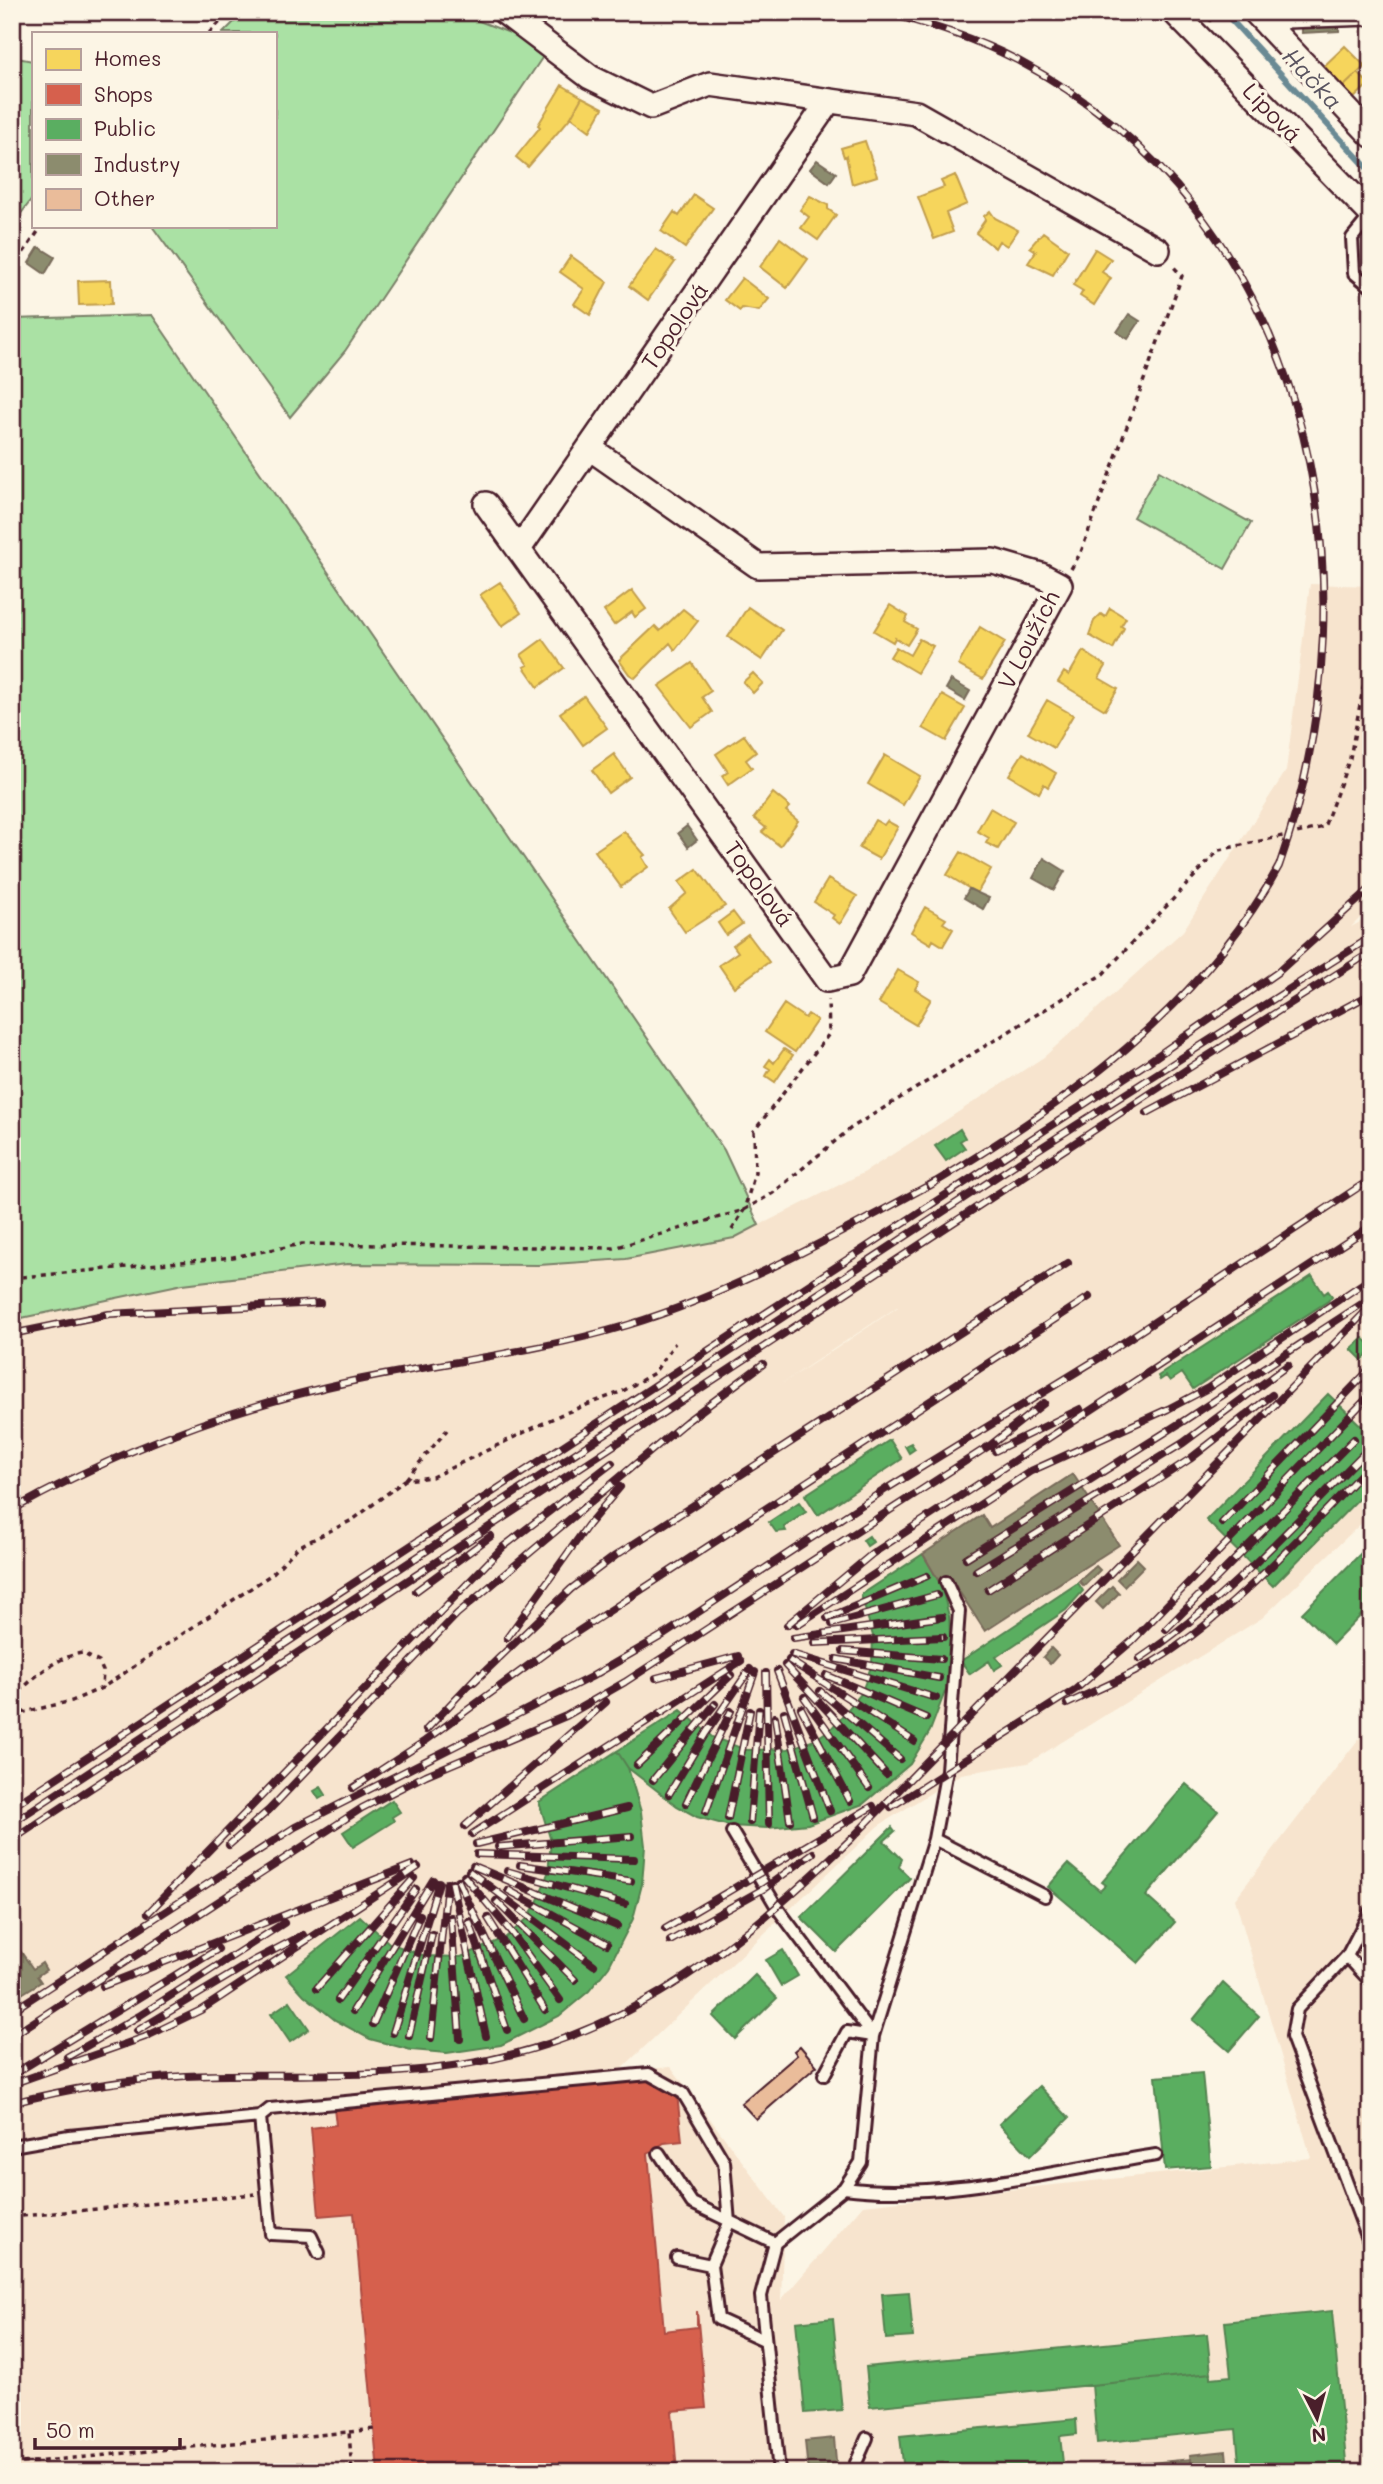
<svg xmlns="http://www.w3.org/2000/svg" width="1383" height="2484" font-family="Mali,sans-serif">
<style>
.built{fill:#f7e4ce;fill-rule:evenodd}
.green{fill:#aae1a4;stroke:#7a8068;stroke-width:2}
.homes{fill:#f6d55c;stroke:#c29e4d;stroke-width:2}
.shops{fill:#d6604d;stroke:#ac4c43;stroke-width:2}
.public{fill:#5aae61;stroke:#558351;stroke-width:2}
.industry{fill:#8c8c6e;stroke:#786b5a;stroke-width:2}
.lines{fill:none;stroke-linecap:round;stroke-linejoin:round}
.stream{stroke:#6b8a94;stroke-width:6}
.building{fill:#eabc9a;stroke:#4a1f2b;stroke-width:2}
.service-casing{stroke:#4a1f2b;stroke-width:16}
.minor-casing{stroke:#4a1f2b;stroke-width:28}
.path{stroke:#4a1f2b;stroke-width:3.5;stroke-dasharray:5 5;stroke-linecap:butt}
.service{stroke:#fcf5e5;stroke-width:10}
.minor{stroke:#fcf5e5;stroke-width:23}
.rail-casing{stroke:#4a1f2b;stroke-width:8}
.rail{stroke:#fcf5e5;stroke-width:5;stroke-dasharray:16;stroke-linecap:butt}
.labels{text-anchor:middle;stroke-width:7;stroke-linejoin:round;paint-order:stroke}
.street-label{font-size:23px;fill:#4a1f2b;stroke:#fcf5e5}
.water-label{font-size:24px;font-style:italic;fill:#5a5460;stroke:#fcf5e5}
</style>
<rect width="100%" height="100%" fill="#fcf5e5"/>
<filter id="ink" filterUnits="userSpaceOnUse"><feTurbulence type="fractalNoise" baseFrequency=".0143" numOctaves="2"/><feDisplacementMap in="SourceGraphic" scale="14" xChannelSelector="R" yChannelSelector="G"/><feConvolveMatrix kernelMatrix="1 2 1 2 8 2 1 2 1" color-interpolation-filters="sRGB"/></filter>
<g filter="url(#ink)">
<!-- built -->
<path class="built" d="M1310,584L1371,586V907L1351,927L1371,916V1514L1262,1618L1028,1763L961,1774L878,1826L618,2072L671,2067L784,2217L781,2300L863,2205L1311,2158L1235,1899L1371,1723V2472H12V1320L183,1284L347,1264L539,1265L626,1259L734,1238L865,1172L1044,1057L1183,931L1286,771ZM898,1307L831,1352L778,1386L897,1307Z"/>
<!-- green -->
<path class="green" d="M244,12H456L528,40L544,55L345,351L290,417L152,226H275V33H223Z
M12,57L33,61V198L12,225Z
M152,315L724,1150L759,1225L734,1238L626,1259L539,1265L347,1264L183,1284L12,1320V319Z
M1159,471L1251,523L1225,569L1133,517Z"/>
<!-- homes -->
<path class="homes" d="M1345,46L1365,66L1343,87L1324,66Z
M1358,73L1369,84L1354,98L1343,87Z
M562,85L582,97L571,117L528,167L516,157L540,127L538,125Z
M582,97L603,108L590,131L571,117Z
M865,141L877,176L852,184L846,156L844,157L841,148Z
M955,175L967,204L946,213L953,232L934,239L918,197L944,187L941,181Z
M694,195L713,208L685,248L661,231L674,212L679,216Z
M810,196L828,205V209L836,215L818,240L801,228L809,217L800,210Z
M990,211L995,218L1018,230L1007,246L999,241L995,248L976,233L985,220L984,216Z
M1043,232L1068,250L1053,275L1028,263L1036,251L1030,247Z
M780,238L808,259L787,288L760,267Z
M656,249L675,262L648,300L629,286Z
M1095,249L1111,259L1102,272L1111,278L1094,305L1080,296L1083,291L1073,285Z
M571,256L607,282L590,315L574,304L584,289L560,272Z
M742,278L769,299L759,311L742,308L740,311L725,300Z
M111,280L112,304L79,305L78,281Z
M500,582L521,613L502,626L480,595Z
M632,590L646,609L635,617L632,612L614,625L604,611Z
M890,605L908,616L905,622L917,629L907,645L895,638L893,642L874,631Z
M748,607L782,630L762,660L728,637Z
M1110,608L1126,618L1121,626L1124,628L1113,649L1089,635L1094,621L1101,614L1105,617Z
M683,609L698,621L675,650L670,643L635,678L629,674L619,660L655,626L660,631Z
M980,627L1005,642L983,679L958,665Z
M543,639L564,668L538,687L524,667L528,665L521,655Z
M919,639L933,646L917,673L890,657L896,647L910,655Z
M1083,651L1106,666L1099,678L1118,689L1105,710L1058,682L1064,672L1069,675Z
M692,663L711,691L702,697L712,712L691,727L659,686Z
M753,673L763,683L753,693L743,682Z
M942,695L965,708L946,741L923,728Z
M584,696L607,728L583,745L560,713Z
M1047,700L1073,715L1054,748L1028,733Z
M744,735L756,752L746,760L752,768L728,785L722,776L728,772L716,754Z
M1023,753L1056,773L1048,787L1044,784L1039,793L1009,775Z
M614,754L630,777L608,793L592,770Z
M885,755L920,776L903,805L868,784Z
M773,793L790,807L786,811L798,821L780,846L762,832L766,828L754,818Z
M990,808L1014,822L998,849L986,843L989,838L977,831Z
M875,820L884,825L887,821L898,827L879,859L859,848Z
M624,831L645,855L642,857L648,867L621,887L595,851Z
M961,852L991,869L977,893L947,875Z
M697,869L725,906L685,932L669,909L687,893L679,882Z
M828,879L857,896L840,924L832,918L834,915L814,902Z
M925,907L946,919L943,923L953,929L943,946L933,940L931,944L911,932Z
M733,912L742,924L726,935L718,923Z
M748,934L769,962L734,987L719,965L738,952L733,945Z
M898,970L919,982L915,989L931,999L916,1025L879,1003Z
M784,1004L805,1018L808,1014L817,1020L795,1052L765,1032Z
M784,1049L793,1055L775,1082L766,1076L770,1069L765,1066L770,1059L774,1063Z"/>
<!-- shops -->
<path class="shops" d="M647,2079L677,2094L682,2141L664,2143L648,2153L664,2331L697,2327V2311L706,2408L672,2411L677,2472H378L354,2213L319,2216L311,2128L336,2125L334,2108Z"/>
<!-- public -->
<path class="public" d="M960,1129L965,1138L960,1141L965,1148L946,1161L935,1146Z
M1312,1276L1324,1294L1328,1291L1332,1296L1328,1301L1193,1389L1182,1373L1170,1381L1166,1376L1160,1380L1158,1376Z
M1363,1338L1371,1345V1352L1362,1360L1351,1349Z
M1328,1394L1371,1435V1486L1273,1586L1206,1520Z
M890,1440L902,1459L818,1515L805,1495Z
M911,1443L915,1449L909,1453L905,1446Z
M799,1502L806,1512L784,1527L786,1531L776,1532L769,1522Z
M869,1536L873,1542L867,1546L863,1540Z
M1371,1543V1605L1333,1644L1302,1613Z
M923,1554L941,1585L949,1616L951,1656L946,1689L930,1731L910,1764L863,1804L808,1824L767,1828L730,1826L697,1817L677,1806L628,1768L617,1751L681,1710L712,1737L746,1750L788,1749L812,1741L831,1729L861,1694L872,1664L873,1636L861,1595Z
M1078,1583L1083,1591L1066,1610L996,1657L1002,1665L994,1670L989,1661L970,1674L961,1661Z
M617,1751L628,1768L641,1812L645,1846L642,1884L633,1919L609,1966L589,1991L559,2016L501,2045L447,2053L411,2050L370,2039L335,2020L304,1995L286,1975L360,1916L389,1943L425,1956L461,1957L505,1938L527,1919L537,1903L548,1873L551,1841L539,1802Z
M1186,1784L1218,1811L1146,1896L1175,1922L1138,1963L1048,1887L1068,1864L1100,1891L1106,1885L1102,1882Z
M321,1787L326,1795L319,1799L314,1791Z
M392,1800L400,1812L392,1817L394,1821L353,1847L343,1832Z
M892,1827L895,1831L884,1841L902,1859L899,1867L910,1878L836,1952L801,1917Z
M783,1950L798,1976L781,1986L766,1960Z
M755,1975L777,1998L735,2039L713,2016Z
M1223,1983L1259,2016L1229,2051L1193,2020Z
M290,2001L309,2029L290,2042L271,2014Z
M1202,2073L1211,2166L1165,2170L1156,2077Z
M1039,2086L1069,2118L1030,2156L999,2124Z
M909,2292L913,2337L886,2339L882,2294Z
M1332,2311L1347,2472H1240L1236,2429L1097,2443L1092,2385L1211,2373V2378L1231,2376L1225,2322Z
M833,2318L842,2410L805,2413L796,2322Z
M1207,2334L1211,2373L870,2407L866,2367Z
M1076,2419L1077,2434L1060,2436L1064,2472H904L900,2436Z"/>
<!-- industry -->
<path class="industry" d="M1339,19V31L1302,33V21Z
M817,160L836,173L829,183L810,169Z
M39,247L55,257L45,274L29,263Z
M1129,314L1140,321L1128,339L1117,332Z
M951,680L970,691L965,700L946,689Z
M687,826L697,840L688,847L678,833Z
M1044,858L1065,871L1054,890L1033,878Z
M969,889L989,898L983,909L964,898Z
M1073,1474L1119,1545L985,1631L951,1579L941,1585L923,1554L982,1515L990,1528Z
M1137,1559L1144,1566L1124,1586L1117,1579Z
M1096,1566L1100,1570L1084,1586L1079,1581Z
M1112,1586L1119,1593L1103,1609L1096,1602Z
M1051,1648L1058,1655L1050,1664L1043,1657Z
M19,1949L33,1969L42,1963L46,1970L37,1976L41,1982L12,2000V1954Z
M834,2438L837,2472H808L805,2441Z
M1226,2451L1228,2472H1192L1190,2455Z
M1191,2459L1192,2472H1120L1119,2466Z"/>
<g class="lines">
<!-- stream -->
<path class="stream" d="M1224,12L1371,172"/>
</g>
<!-- building -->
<path class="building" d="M800,2046L817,2066L756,2119L741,2103L797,2055L794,2051Z"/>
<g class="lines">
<defs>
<path id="service" d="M1371,215L1352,238L1354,273L1371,287
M732,1832L778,1909L873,2036
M934,1839L1045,1896
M1371,1910L1347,1956L1297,2009L1292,2037L1371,2247
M1347,1956L1371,1982
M824,2075L847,2032L873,2036
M260,2117L271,2234L311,2236L319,2253
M12,2146L69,2136L260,2117L270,2109L649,2074L683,2093L724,2162L729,2223L711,2265L718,2319L764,2340
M659,2153L692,2203L775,2243
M844,2188L861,2162L873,2036L934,1839L947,1770L959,1611L946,1582
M677,2258L711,2265
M779,2472L761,2296L775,2243L844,2188C939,2201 1060,2170 1156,2155
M852,2472L867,2438"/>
<path id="minor" d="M504,12L590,77L651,107L710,84L916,113L1158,250
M1174,12L1371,214
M1255,12L1371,135
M1268,26L1286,16L1371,13
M486,504L827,980L849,975L1060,585L1041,575L993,561L758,566L591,449
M519,549L829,101"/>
</defs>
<!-- service casing -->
<use href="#service" class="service-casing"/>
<!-- minor casing -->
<use href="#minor" class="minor-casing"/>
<!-- path -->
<path class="path" d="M1209,21L1218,12
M209,33L230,12
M12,269L42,226
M1071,569L1081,552L1182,276L1172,265
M732,1230L744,1210L755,1173L754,1131L829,1034L828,1000
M12,1278L233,1257L302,1244L614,1248L744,1210L773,1193L851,1128L1103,974L1219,850L1324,827L1350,758L1367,667L1371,606
M406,1479L447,1430
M12,1699C32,1679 53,1658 82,1653L99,1662L103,1671L102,1688
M12,1715L72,1701L102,1688L272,1574L298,1547L354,1519L405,1480L432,1477L560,1415L623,1391L654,1373L675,1343
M12,2217L255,2194
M349,2432L374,2429
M12,2464L349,2432L352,2472"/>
<!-- service -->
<use href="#service" class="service"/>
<!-- minor -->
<use href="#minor" class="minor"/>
<defs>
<path id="rail" d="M884,12C930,25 975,38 1017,60C1308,213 1383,570 1279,866C1201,1009 1065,1104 929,1186
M1147,1113L1371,994
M12,1334L109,1314L320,1303
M682,1425L763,1364
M995,1451L1080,1409
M12,1485L18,1482
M12,1510C120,1450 232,1407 353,1381C444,1362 538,1352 628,1325C736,1292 836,1235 935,1182
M1222,1523L1371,1368
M966,1558L1185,1420L1363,1303
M976,1571L1183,1443L1288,1365
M988,1590L1190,1459L1272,1395
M416,1591L491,1536
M827,1618L927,1576
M832,1624L937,1595
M787,1625L872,1554L1371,1226
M797,1625L1031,1471L1168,1409L1208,1388L1371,1278
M1166,1629L1354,1439
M507,1638L588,1525L620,1487
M793,1638L942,1617
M814,1643L943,1637
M843,1651L941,1659
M792,1654L936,1698
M836,1659L939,1678
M1139,1659C1224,1602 1292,1526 1364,1453
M789,1660L914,1741
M785,1665L886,1774
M777,1671L830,1811
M766,1673L769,1824
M826,1675L926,1718
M656,1678L738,1656
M474,1682L571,1589L615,1556L1068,1263
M820,1691L900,1759
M804,1697L869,1788
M1067,1704C1102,1687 1140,1672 1172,1650C1247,1598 1307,1529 1371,1464
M801,1708L850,1801
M784,1712L813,1817
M775,1717L790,1821
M426,1730L479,1674
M637,1765L731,1675
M653,1780L715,1704
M353,1788L425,1741L551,1649L1089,1297
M669,1794L706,1733L750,1669
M686,1803L731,1711
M12,1807L1144,1065L1278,972L1371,888
M891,1807L1076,1689L1132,1641L1371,1394
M706,1812L755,1672
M728,1818L750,1711
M750,1822L759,1710
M12,1823L1028,1156L1371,937
M465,1826L606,1702
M472,1834L741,1661
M12,1840L1189,1068L1371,952
M476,1844L627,1808
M229,1845L269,1810L457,1614L688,1420
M498,1847L631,1836
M477,1854L634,1859
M520,1865L631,1881
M473,1866L617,1926
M469,1871L594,1965
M507,1871L625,1904
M464,1876L512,1933L560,2000
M458,1880L524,2019
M452,1882L486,2036
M508,1890L607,1944
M496,1901L575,1980
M148,1913L503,1547L612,1463
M451,1917L460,2039
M488,1918L545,2010
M469,1921L507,2030
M665,1929L873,1806
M670,1941L765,1888L813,1853
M103,1986L412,1865
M317,1988L414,1878
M338,2000L416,1889
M12,2011L295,1827L591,1677L665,1634L886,1489L1104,1355L1371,1179
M353,2011L433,1880
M373,2024L420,1915
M137,2031L255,1960L303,1935
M393,2033L439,1882
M12,2036L362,1808L426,1775L566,1716L625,1682L992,1444L1044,1403
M409,2036L432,1934
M431,2038L447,1883
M67,2057L139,2016L284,1923
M12,2075L218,1949
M12,2084L145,2037L201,2010L418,1867
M12,2103C67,2089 129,2079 185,2076C256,2073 327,2077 397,2072C595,2060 714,1970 852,1838L1371,1306"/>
</defs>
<!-- rail casing -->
<use href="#rail" class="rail-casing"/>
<!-- rail -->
<use href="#rail" class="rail"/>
</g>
</g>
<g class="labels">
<!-- street labels -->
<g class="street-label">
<text transform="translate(1272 113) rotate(46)" y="8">Lipová</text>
<text transform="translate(675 326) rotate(-56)" y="8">Topolová</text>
<text transform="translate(1029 640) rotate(-63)" y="8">V Loužích</text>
<text transform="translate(759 884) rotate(54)" y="8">Topolová</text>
</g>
<!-- water labels -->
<g class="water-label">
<text transform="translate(1312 79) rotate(47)" y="8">Hačka</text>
</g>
</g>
<!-- margin -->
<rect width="1383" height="2484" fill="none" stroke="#fcf5e5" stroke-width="42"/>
<rect x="21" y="21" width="1341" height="2442" fill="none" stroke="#4a1f2b" stroke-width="2.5" filter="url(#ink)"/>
<!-- legend -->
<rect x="32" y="32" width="245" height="196" fill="#fcf5e5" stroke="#b59f9b" stroke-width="2"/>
<rect x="46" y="49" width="35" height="21" fill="#f6d55c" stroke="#b59f9b" stroke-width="2"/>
<text x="94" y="66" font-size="21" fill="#4a1f2b">Homes</text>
<rect x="46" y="84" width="35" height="21" fill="#d6604d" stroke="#b59f9b" stroke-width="2"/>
<text x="94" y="102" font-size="21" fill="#4a1f2b">Shops</text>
<rect x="46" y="119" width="35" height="21" fill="#5aae61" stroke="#b59f9b" stroke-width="2"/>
<text x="94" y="136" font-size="21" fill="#4a1f2b">Public</text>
<rect x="46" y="154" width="35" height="21" fill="#8c8c6e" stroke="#b59f9b" stroke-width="2"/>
<text x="94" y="172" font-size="21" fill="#4a1f2b">Industry</text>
<rect x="46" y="189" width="35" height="21" fill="#eabc9a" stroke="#b59f9b" stroke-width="2"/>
<text x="94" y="206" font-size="21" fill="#4a1f2b">Other</text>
<!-- north arrow -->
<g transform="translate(1317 2418) rotate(174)" stroke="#fcf5e5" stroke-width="5" paint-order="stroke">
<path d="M0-5L12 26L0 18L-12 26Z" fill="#4a1f2b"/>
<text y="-10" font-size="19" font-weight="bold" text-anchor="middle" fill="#4a1f2b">N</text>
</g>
<!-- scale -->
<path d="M35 2438v10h145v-10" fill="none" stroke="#4a1f2b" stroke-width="3.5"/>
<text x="46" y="2438" font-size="21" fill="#4a1f2b" stroke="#fcf5e5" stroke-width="5" paint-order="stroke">50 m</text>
</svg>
